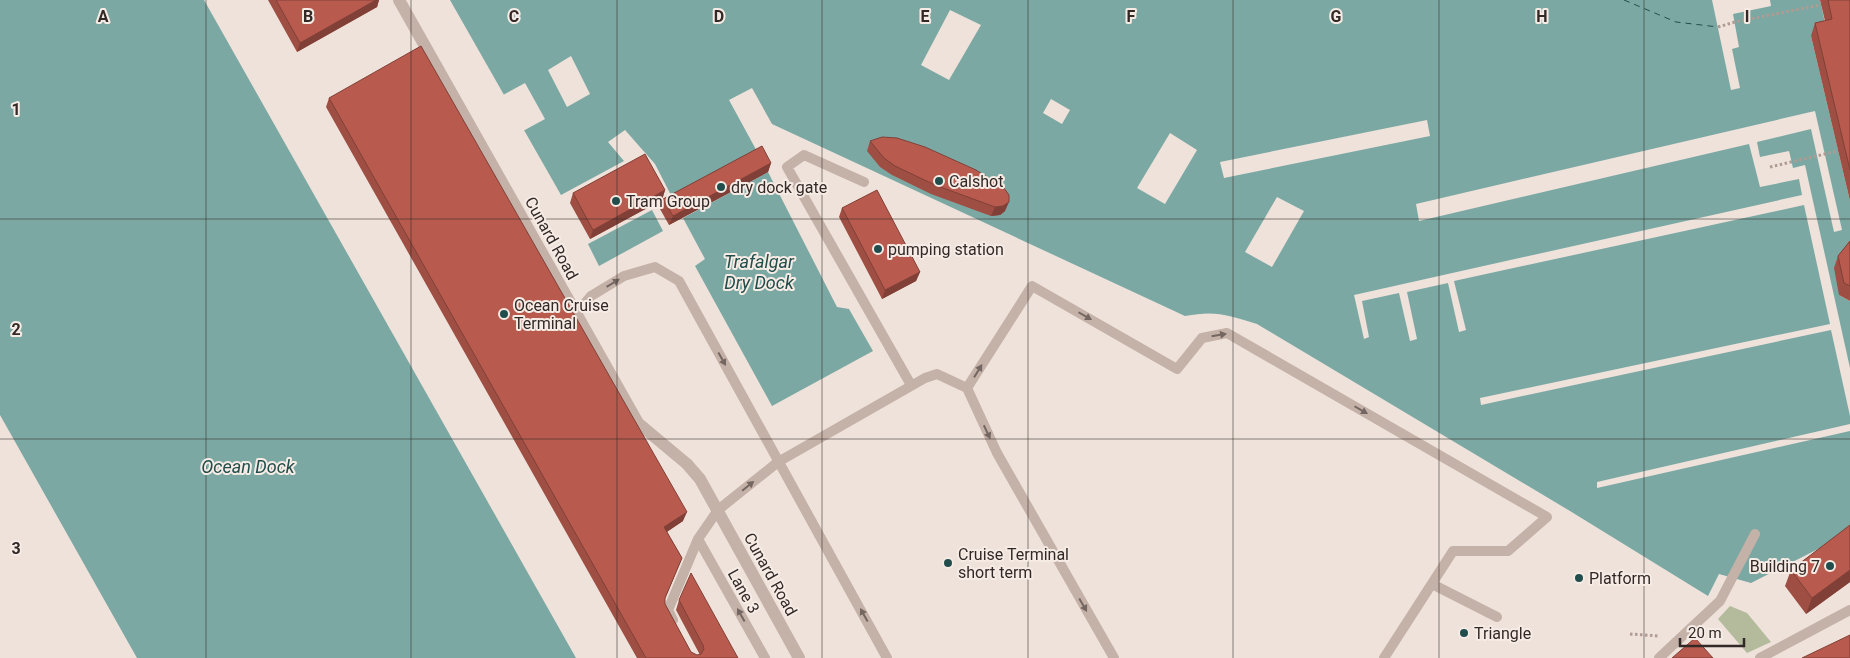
<svg xmlns="http://www.w3.org/2000/svg" width="1850" height="658" font-family="Roboto,sans-serif">
<style>
.green{fill:#b4bb9c}
.water{fill:#7ca8a4}
.pier{fill:#eee2da}
.lines{fill:none;stroke-linecap:round;stroke-linejoin:round}
.ferry{stroke:#214e4c;stroke-width:1;stroke-dasharray:6 5;stroke-linecap:butt}
.path{stroke:#b09b92;stroke-width:3;stroke-dasharray:2.5 2.5;stroke-linecap:butt}
.lane{stroke:#c4b1a7;stroke-width:10}
.street{stroke:#c4b1a7;stroke-width:12}
.wall{fill:#9e4e43}
.shaded-wall{fill:#814037}
.building{fill:#b85b4e;stroke:#814037}
.oneway{fill:#746661}
.grid{fill:none;stroke:#322927;stroke-width:1;stroke-opacity:0.55}
.poi-dot{fill:#214e4c;stroke:#f6ece5;stroke-width:2}
.labels{text-anchor:middle;stroke-width:4;stroke-linejoin:round;paint-order:stroke}
.poi-label{font-size:16px;fill:#322927;stroke:#f6ece5;text-anchor:start}
.street-label{font-size:16px;fill:#322927;stroke:#f6ece5}
.water-label{font-size:18px;font-style:italic;fill:#214e4c;stroke:#f6ece5}
.grid-label{font-size:16px;text-anchor:middle;font-weight:bold;fill:#322927;stroke:#f6ece5;stroke-width:4;stroke-linejoin:round;paint-order:stroke}
</style>
<rect width="100%" height="100%" fill="#eee2da"/>
<!-- green -->
<path class="green" d="M1730,606L1747,613L1771,642L1747,653L1718,619Z"/>
<!-- water -->
<path class="water" d="M0,0H204L576,658H137L0,415Z
M450,0H1820L1827,32L1811,36L1850,201V247L1839,295L1850,301V533L1751,583L1719,574L1708,596L1570,511L1257,324C1228,315 1215,310 1185,316L772,124L752,88L729,100L759,155L674,201L655,164L625,130L608,142L624,161L561,195Z
M768,172L837,307L849,309L873,351L772,406L695,266L705,259L683,218Z
M652,210L663,231L599,266L588,244Z"/>
<!-- pier -->
<path class="pier" d="M1712,0H1770L1771,6L1733,14L1739,47L1732,49L1740,88L1731,90Z
M950,10L981,25L949,80L921,65Z
M571,56L590,94L567,107L548,70Z
M525,83L545,119L523,131L503,95Z
M1051,99L1070,110L1062,124L1043,113Z
M1815,111L1842,230L1834,232L1811,129L1757,142L1760,157L1789,151L1793,168L1805,165L1850,368V416L1831,330L1481,405L1480,398L1830,324L1804,205L1454,281L1466,330L1459,332L1448,283L1407,292L1417,339L1410,341L1399,293L1362,301L1369,337L1364,339L1354,295L1802,195L1799,179L1760,187L1749,144L1419,221L1416,204Z
M1427,120L1430,136L1224,178L1220,162Z
M1170,133L1197,150L1165,204L1137,188Z
M1277,197L1304,211L1272,267L1245,252Z
M1850,424V431L1597,488V482Z"/>
<g class="lines">
<!-- ferry -->
<path class="ferry" d="M1624,0L1676,22L1718,27"/>
<!-- path -->
<path class="path" d="M1718,27L1735,22L1825,4
M1770,167L1850,148
M1630,634L1659,636"/>
<!-- lane -->
<path class="lane" d="M864,182L804,155L787,167L911,385
M576,314L591,296L624,276L655,267L679,281L887,658
M967,388L997,453L1114,658
M698,539L765,658
M1432,584L1497,617
M673,620L668,610L698,539L718,510L778,462L925,378L937,374L967,388L1032,286L1177,369L1202,338L1227,333L1547,517L1508,551H1453L1384,658
M1659,658L1720,601L1755,534
M1760,658L1850,610"/>
<!-- street -->
<path class="street" d="M399,0L638,423L687,464L700,479L799,658"/>
</g>
<!-- wall -->
<path class="wall" d="M268,0H379L377,7L297,52Z
M1820,0H1850V201L1811,36L1815,23L1825,21Z
M329,98L683,521L667,532L682,558L665,599V604L691,652L697,655H700L676,610L679,600L738,658H637L326,107Z
M870,141L1005,211L1000,215L991,216L931,194L892,175L880,167L867,151Z
M771,163L768,172L669,225L660,209L663,199Z
M665,190L662,200L590,239L570,203L573,193Z
M842,208L920,272L916,281L882,299L839,217Z
M1850,241V301L1839,295L1834,268L1838,256Z
M1850,526V582L1806,614L1785,586L1791,570Z"/>
<!-- shaded-wall -->
<path class="shaded-wall" d="M376,0H379L377,7L297,52L300,43Z
M771,163L768,172L669,225L673,216Z
M665,190L662,200L590,239L593,230Z
M1009,202L1005,211L1000,215L991,216L995,207Z
M920,272L916,281L882,299L885,290Z
M687,512L683,521L660,536L664,527Z
M1850,570V582L1806,614L1812,598Z"/>
<!-- building -->
<path class="building" d="M276,0H376L300,43Z
M1828,0H1850V170L1815,23L1832,19Z
M421,46L687,512L664,527L682,558L665,598V604L691,652L697,655L701,654L704,649L703,645L679,600L691,573L738,658H646L329,98Z
M882,137L897,138L925,147L976,170L1004,188L1009,195V202L1003,206L995,207L935,185L895,166L884,158L870,141Z
M762,146L771,163L673,216L663,199Z
M645,154L665,190L593,230L573,193Z
M877,190L920,272L885,290L842,208Z
M1850,241V286L1844,283L1838,256Z
M1850,525V570L1812,598L1791,570Z
M1850,635V658H1802Z
M1695,638L1713,658H1672Z"/>
<!-- one-way arrows -->
<defs><path id="oneway-solid" d="M-6-.8H1V-3.2L6.5 0L1 3.2V.8H-6Z" transform="scale(1.25)"/></defs>
<g class="oneway">
<use href="#oneway-solid" transform="translate(613 283) rotate(-31)"/>
<use href="#oneway-solid" transform="translate(1085 316) rotate(30)"/>
<use href="#oneway-solid" transform="translate(1219 335) rotate(-9)"/>
<use href="#oneway-solid" transform="translate(722 359) rotate(61)"/>
<use href="#oneway-solid" transform="translate(978 371) rotate(-58)"/>
<use href="#oneway-solid" transform="translate(1361 410) rotate(30)"/>
<use href="#oneway-solid" transform="translate(987 432) rotate(65)"/>
<use href="#oneway-solid" transform="translate(748 486) rotate(-39)"/>
<use href="#oneway-solid" transform="translate(1083 605) rotate(60)"/>
<use href="#oneway-solid" transform="translate(741 615) rotate(-119)"/>
<use href="#oneway-solid" transform="translate(864 615) rotate(-119)"/>
</g>
<!-- grid -->
<path class="grid" d="M206,0V658M411,0V658M617,0V658M822,0V658M1028,0V658M1233,0V658M1439,0V658M1644,0V658M0,219H1850M0,439H1850"/>
<!-- markers -->
<g class="poi-dot">
<circle cx="939" cy="181" r="5"/>
<circle cx="721" cy="187" r="5"/>
<circle cx="616" cy="201" r="5"/>
<circle cx="878" cy="249" r="5"/>
<circle cx="504" cy="314" r="5"/>
<circle cx="948" cy="563" r="5"/>
<circle cx="1830" cy="566" r="5"/>
<circle cx="1579" cy="578" r="5"/>
<circle cx="1464" cy="633" r="5"/>
</g>
<g class="labels">
<!-- poi labels -->
<g class="poi-label">
<text x="949" y="187">Calshot</text>
<text x="731" y="193">dry dock gate</text>
<text x="626" y="207">Tram Group</text>
<text x="888" y="255">pumping station</text>
<text x="514" y="311">Ocean Cruise<tspan x="514" dy="18">Terminal</tspan></text>
<text x="958" y="560">Cruise Terminal<tspan x="958" dy="18">short term</tspan></text>
<text x="1820" y="572" text-anchor="end">Building 7</text>
<text x="1589" y="584">Platform</text>
<text x="1474" y="639">Triangle</text>
</g>
<!-- street labels -->
<g class="street-label">
<text transform="translate(552 238) rotate(61)" y="6">Cunard Road</text>
<text transform="translate(771 574) rotate(61)" y="6">Cunard Road</text>
<text transform="translate(744 591) rotate(61)" y="6">Lane 3</text>
</g>
<!-- water labels -->
<g class="water-label">
<text x="759" y="268">Trafalgar<tspan x="759" dy="21">Dry Dock</tspan></text>
<text x="248" y="473">Ocean Dock</text>
</g>
</g>
<g class="grid-label">
<text x="103" y="22">A</text>
<text x="308" y="22">B</text>
<text x="514" y="22">C</text>
<text x="719" y="22">D</text>
<text x="925" y="22">E</text>
<text x="1131" y="22">F</text>
<text x="1336" y="22">G</text>
<text x="1542" y="22">H</text>
<text x="1747" y="22">I</text>
<text x="16" y="115">1</text>
<text x="16" y="335">2</text>
<text x="16" y="554">3</text>
</g>
<!-- scale -->
<path d="M1680 638v8h64v-8" fill="none" stroke="#322927" stroke-width="2.5"/>
<text x="1688" y="638" font-size="15" fill="#322927" stroke="#f6ece5" stroke-width="4" paint-order="stroke">20 m</text>
</svg>
